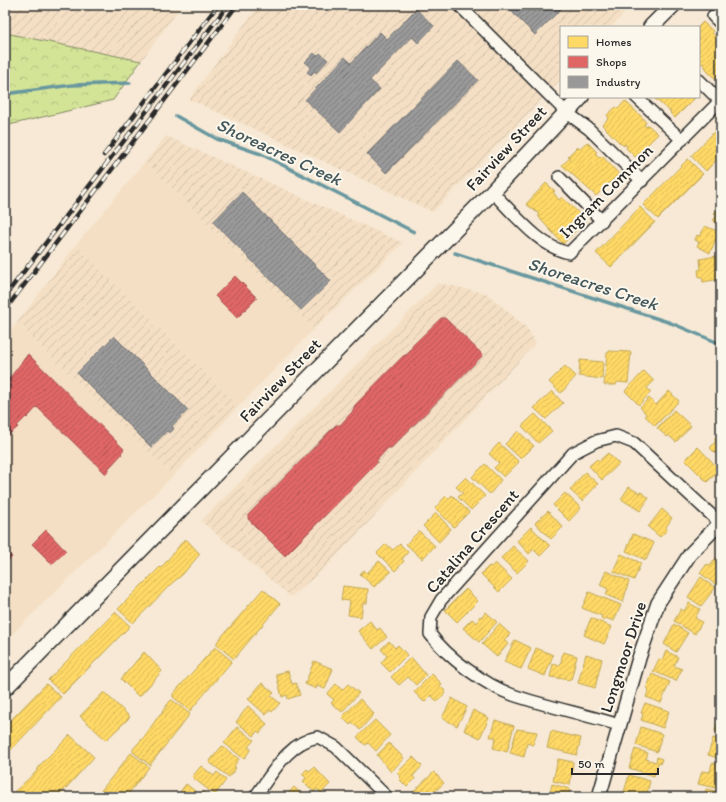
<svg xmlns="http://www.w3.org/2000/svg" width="726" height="802" font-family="Itim,sans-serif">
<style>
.built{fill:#f4dfc4}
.industrial{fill:url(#industrial-furrows)}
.forest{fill:url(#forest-crowns);stroke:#808861}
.homes{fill:url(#homes-hatch);stroke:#bfa554}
.shops{fill:url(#shops-hatch);stroke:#aa5454}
.industry{fill:url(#industry-hatch);stroke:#787878}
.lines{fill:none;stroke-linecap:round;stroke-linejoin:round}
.stream{stroke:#68979f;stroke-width:3.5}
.minor-casing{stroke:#2b2b2b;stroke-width:14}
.tertiary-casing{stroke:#2b2b2b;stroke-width:16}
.secondary-casing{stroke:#2b2b2b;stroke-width:18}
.minor{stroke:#fbf7ec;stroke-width:11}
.tertiary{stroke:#fbf7ec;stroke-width:13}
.secondary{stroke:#fbf7ec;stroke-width:15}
.rail-casing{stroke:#2b2b2b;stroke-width:4.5}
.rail{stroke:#fbf7ec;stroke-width:3;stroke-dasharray:9;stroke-linecap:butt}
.labels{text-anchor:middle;stroke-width:4;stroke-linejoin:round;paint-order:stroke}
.street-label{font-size:17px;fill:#2b2b2b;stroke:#fbf7ec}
.water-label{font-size:18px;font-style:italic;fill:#44585c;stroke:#fbf7ec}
</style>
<defs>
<pattern id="industrial-furrows" width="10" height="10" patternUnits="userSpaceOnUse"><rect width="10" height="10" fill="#f4dfc4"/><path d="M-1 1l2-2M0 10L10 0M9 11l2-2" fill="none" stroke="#d1c0a9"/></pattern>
<pattern id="forest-crowns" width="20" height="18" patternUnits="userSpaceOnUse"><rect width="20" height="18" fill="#d4e497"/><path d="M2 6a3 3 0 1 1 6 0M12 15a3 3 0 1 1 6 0" fill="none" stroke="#b6c482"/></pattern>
<pattern id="homes-hatch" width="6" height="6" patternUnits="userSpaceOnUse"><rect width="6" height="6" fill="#ffd966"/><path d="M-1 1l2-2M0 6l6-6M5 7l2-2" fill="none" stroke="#dbba59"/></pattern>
<pattern id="shops-hatch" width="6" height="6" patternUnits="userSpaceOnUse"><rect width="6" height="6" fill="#e06666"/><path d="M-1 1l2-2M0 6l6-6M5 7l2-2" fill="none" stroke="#b65454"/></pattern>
<pattern id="industry-hatch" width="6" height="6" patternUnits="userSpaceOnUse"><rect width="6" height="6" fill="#999"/><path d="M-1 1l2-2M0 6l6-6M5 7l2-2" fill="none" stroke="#7d7d7d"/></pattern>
</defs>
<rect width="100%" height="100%" fill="#f7e9d5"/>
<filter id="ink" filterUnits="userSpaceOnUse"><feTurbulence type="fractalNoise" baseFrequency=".025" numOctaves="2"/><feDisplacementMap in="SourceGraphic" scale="8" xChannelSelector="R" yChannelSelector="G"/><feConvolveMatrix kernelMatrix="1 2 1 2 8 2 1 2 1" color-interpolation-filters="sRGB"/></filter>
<g filter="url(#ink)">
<!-- built -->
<path class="built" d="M145,162L314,329L239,406L76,245Z
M17,323L173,476L5,641V338Z"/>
<!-- industrial -->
<path class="industrial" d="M5,5H182L141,61L5,33Z
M259,5H633L611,27H561V79L433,212L189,99Z
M166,136L403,243L314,329L145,162Z
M76,245L239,406L173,476L17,323Z
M438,283L486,293L527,328L536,343L331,562L291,597L201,521Z"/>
<!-- forest -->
<path class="forest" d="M5,33L141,61L113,100L5,126Z"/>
<!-- homes -->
<path class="homes" d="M703,22L713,31L712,33L721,40V84L708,72L703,63L701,64L699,62L698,27Z
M696,97L675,118L670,113L671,112L654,98Z
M625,101L643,118L646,123L644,125L646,127L648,125L658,134L635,157L626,148L627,146L625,144L624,146L620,143L602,125L609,118L607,115L616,107L618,109Z
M721,125V155L706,171L691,156Z
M587,142L597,152L595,153L600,158L602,156L619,174L596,196L562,165L570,158L568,156L577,147L579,149Z
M688,159L703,174L658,219L643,205Z
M546,183L555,191L553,192L559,200L562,197L586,220L563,244L541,220L538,215L539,214L526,204Z
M640,207L655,222L611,267L596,253Z
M719,209L721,210V227L713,220L717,216L714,213Z
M705,226L719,232L710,253L697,246L699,242L695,240L697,235L700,236Z
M716,256L720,279L703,282L702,277H699L698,270L701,269L700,259Z
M721,294V306L717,305Z
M609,351L631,352L628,383L617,382L616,385H604L607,353H609Z
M580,360L603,362L602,379L579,376Z
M565,366L576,376L561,393L549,382Z
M644,371L654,381L647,388L651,392L639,405L625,391Z
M552,391L563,403L546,419L534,408Z
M669,391L679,401L655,426L645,416L646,414L640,407L649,398L656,405Z
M674,410L691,426L676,442L668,435L667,437L657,428Z
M535,414L552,431L538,443L522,426Z
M518,431L534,446L521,459L505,444Z
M721,432V459L710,448L716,441L714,439Z
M499,443L519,462L504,477L494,468L499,463L489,454Z
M698,447L720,470L707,482L685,460Z
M608,453L619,464L602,480L589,466L597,459L599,461Z
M485,464L501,480L490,494L472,477Z
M585,472L598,484L582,501L570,490Z
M466,477L485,496L471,510L458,497L463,493L456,487Z
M629,487L639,493L641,492L649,498L640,511L621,499Z
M565,493L581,508L569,521L553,505Z
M452,495L469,512L454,527L435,508L446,496L449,499Z
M662,509L672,518L666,527L667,530L660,537L648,527Z
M548,511L563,527L551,539L535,523Z
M436,513L451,529L439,542L423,526Z
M531,527L550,546L540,556L532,548L533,550L529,554L517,541Z
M419,531L435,546L422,559L406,544Z
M633,534L654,543L646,560L626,551Z
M184,540H187L200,554L182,575L172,583L133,623L118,609L160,567L161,568Z
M386,544L393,550L400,544L408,552L402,559L404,561L395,571L377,553Z
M513,546L529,561L517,573L501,558Z
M621,554L641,563L634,580L613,571Z
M717,557L721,560V578L716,585L700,573L707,564L710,566Z
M379,561L391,572L374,587L360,574L364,570L367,573Z
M495,563L512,579L499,592L481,574L489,566L491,567Z
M606,571L629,581L623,602L606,595L608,589L600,585Z
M701,577L715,588L701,606L688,597Z
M343,586L368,589L367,603H363L361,617L348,615L350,601L341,600Z
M263,589L280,604L234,659L217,645V642Z
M466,589L478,601L457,622L445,610Z
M589,592L621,605L614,621L605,618L604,620L601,618L602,616L582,608Z
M689,603L700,609L695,618L702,622L695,634L674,621L681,609L684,611Z
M115,612L130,626L63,694L48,680Z
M486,612L497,622L479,642L463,628L472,619L477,623L480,616L482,617Z
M591,618L612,627L604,644L584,635Z
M370,621L377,630L380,628L387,637L373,649L358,631Z
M499,624L510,634L504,640L508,644L497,657L482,644Z
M674,624L688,633L676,652L664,644Z
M515,640L531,648L521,669L504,662Z
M389,641L395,648L398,645L399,646L407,655L390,672L381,663L387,656L381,649Z
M215,647L232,661L190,711L173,697V694Z
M536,648L553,655L545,676L528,669Z
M666,651L678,657L674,666L682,669L676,681L653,671L659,659L662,660Z
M144,652L162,671L139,697L121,679Z
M563,652L577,656L571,680L550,677L553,664L560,666Z
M586,654L602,659L595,688L578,683Z
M411,657L426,675L416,685L408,677L399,685L391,677Z
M314,661L333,669L325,689L317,686L316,689L305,684Z
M288,671L292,684L296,683L300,695L288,699L287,695L282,697L276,674Z
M432,674L442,684L440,686L446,692L437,702L431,695L424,702L414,692Z
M652,674L670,682L661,703L646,697L649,689H647L648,684Z
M262,683L274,693L271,696L280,703L272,712L270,710L266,715L248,699Z
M46,684L61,697L5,756V726Z
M336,684L342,690L348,684L359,693L342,712L331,703L334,700L327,694Z
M104,692L130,717L106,740L80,716Z
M452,698L467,707L457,726L442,718Z
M360,699L374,714L360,730L352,722L350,725L342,717Z
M172,700L190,714L150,765L133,752V749L144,737L160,714L163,713L162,712L170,701Z
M645,703L669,711L663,728L641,720L643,714L641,713Z
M248,706L267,724L260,733L257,731L254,736L236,722Z
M473,710L489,718L480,738L464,730Z
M720,713L721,714V733L715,731Z
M375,720L390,735L376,751L368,743L365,745L357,737Z
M495,720L514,726L507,752L493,748L496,737H490Z
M237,727L254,740L248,747L251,749L244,759L224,743Z
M641,727L662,734L657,752L636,745Z
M517,729L537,732L533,745L527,743L524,757L510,753Z
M551,731L581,738L577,755L547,748Z
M70,735L94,757L58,797H19L14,792L36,772L41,764Z
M713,738L721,740V759L708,755Z
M389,743L404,758L391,772L377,755Z
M222,746L239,759L234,766L236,768L229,777L209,762Z
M635,749L648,753L646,759L656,762L657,757L662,759L660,764L658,763L654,776L629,768Z
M131,753L149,767L126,797H96Z
M413,757L422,766L413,776L415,779L407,787L399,779L401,777L397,773Z
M558,759L573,762L570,785L553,781Z
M712,763L721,765V789L698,784L702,771L710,772Z
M201,766L214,776L217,772L226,780L215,795L192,777Z
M314,767L330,784L321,793L317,789L314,792L303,781L306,778L302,774L307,769L309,771Z
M434,772L444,783L431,795L433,797H418L413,792Z
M629,775L650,781L646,797L624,792Z
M186,784L200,795L203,792L209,797H178L177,796Z
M552,784L570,789L568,797H549Z
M294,787L305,797H285Z
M706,789L721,792V797H704Z"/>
<!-- shops -->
<path class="shops" d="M235,276L257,298L237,318L215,296Z
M441,318H445L483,355L391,448H388L377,460V463L285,556L248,519V515L336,425H340L352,412L355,405L403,356L408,354L413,345Z
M28,354L124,449L121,453L122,454L108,469L110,470L106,474L37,407L27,418L26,417L17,426L18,427L5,438V384Z
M46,530L66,551L52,564L32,544Z
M5,551L12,557L5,563Z"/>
<!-- industry -->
<path class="industry" d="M505,5H565L535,35Z
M416,9L434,26L418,43L412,37L370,80L380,89L340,132L305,100L345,57L351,63L380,32L387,39Z
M314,53L317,56L320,53L328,60L316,73L315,71L311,75L307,72L311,67L305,62Z
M458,61L478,80L386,173L367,154Z
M242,192L331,281L301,310L213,222Z
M114,336L188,410L172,426L174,429L170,433L167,431L151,447L77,373Z"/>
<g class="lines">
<!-- stream -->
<path class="stream" d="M5,94L72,85L130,83
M176,116L217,139L261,154L414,232
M455,253L671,323L721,344"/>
<defs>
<path id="minor" d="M459,5L566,112L589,129L642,181
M713,16L721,24
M699,80L720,101
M636,97L682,140
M559,177L602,221
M492,192C513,212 539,247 569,253L721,100
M619,725C584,714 548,707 513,695C485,685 448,658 430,634L431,617L441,600L573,453L596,441L616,436L634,443L720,523
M255,797C272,774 288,742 318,737L336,747L387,797"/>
<path id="tertiary" d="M599,797L639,658L658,603L690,554L721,522"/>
<path id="secondary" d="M651,27L673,5
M5,688L492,192L581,97"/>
</defs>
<!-- minor casing -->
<use href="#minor" class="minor-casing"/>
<!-- tertiary casing -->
<use href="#tertiary" class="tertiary-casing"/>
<!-- secondary casing -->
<use href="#secondary" class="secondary-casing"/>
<!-- minor -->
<use href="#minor" class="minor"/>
<!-- tertiary -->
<use href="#tertiary" class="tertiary"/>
<!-- secondary -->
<use href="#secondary" class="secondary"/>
<defs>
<path id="rail" d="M104,155L218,5
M5,296L228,5
M5,310L237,5"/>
</defs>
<!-- rail casing -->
<use href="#rail" class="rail-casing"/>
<!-- rail -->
<use href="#rail" class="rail"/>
</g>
</g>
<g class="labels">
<!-- street labels -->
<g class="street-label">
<text transform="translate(506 148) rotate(-47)" y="6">Fairview Street</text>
<text transform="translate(606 191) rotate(-45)" y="6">Ingram Common</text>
<text transform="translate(280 380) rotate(-46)" y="6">Fairview Street</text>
<text transform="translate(472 541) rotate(-49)" y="6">Catalina Crescent</text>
<text transform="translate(623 657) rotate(-72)" y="6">Longmoor Drive</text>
</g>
<!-- water labels -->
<g class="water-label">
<text transform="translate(279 152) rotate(25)" y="6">Shoreacres Creek</text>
<text transform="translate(593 284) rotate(18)" y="6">Shoreacres Creek</text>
</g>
</g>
<!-- margin -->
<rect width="726" height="802" fill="none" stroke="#fbf7ec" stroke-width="20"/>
<rect x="10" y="10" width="706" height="782" fill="none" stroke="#2b2b2b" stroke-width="1.5" filter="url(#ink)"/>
<!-- legend -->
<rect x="560" y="26" width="140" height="72" fill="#fbf7ec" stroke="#a8a59f"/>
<rect x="568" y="36" width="20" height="12" fill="#ffd966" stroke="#a8a59f"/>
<text x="596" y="46" font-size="12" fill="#2b2b2b">Homes</text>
<rect x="568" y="56" width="20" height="12" fill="#e06666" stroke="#a8a59f"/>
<text x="596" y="66" font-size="12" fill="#2b2b2b">Shops</text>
<rect x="568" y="76" width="20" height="12" fill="#999999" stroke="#a8a59f"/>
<text x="596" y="86" font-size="12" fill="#2b2b2b">Industry</text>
<!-- scale -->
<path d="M572 768v6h86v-6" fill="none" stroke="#2b2b2b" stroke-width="2"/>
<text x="578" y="768" font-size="12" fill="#2b2b2b" stroke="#fbf7ec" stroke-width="3" paint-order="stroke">50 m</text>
</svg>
